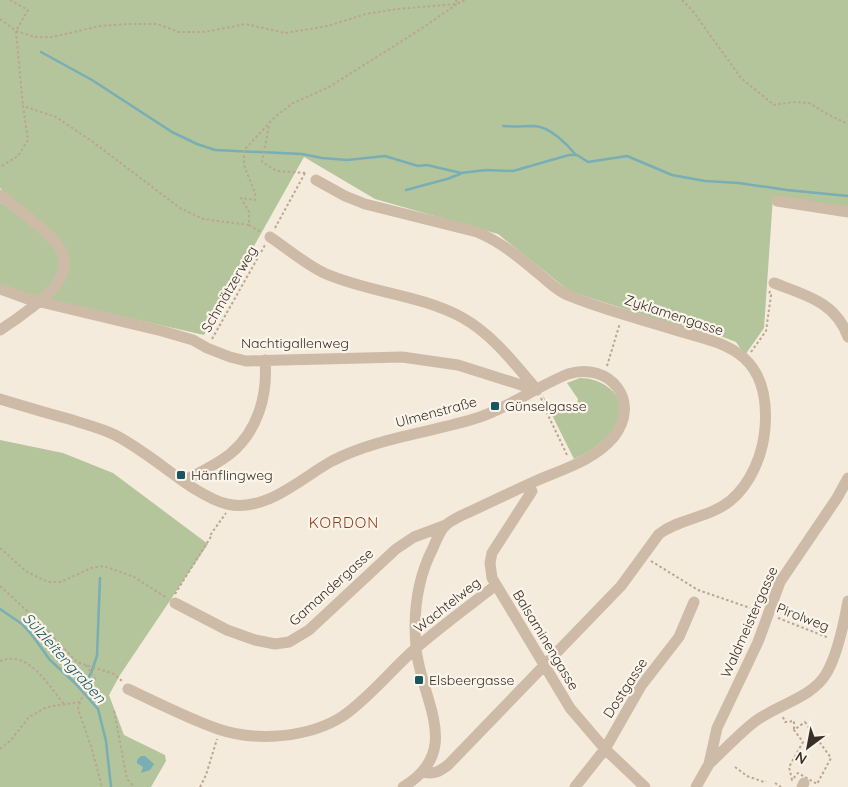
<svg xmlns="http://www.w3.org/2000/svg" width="848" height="787" font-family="Quicksand,sans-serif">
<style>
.green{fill:#b4c59b}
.water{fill:#79aeb4}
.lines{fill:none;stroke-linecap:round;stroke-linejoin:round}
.stream{stroke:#79aeb4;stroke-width:2.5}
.path{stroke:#baa591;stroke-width:2;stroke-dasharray:2.5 2.5;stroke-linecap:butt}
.minor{stroke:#cebba7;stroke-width:11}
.poi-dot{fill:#195760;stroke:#fbf4ea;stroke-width:2}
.labels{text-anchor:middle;stroke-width:4.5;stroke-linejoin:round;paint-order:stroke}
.street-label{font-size:14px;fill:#3a2f28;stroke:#fbf4ea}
.poi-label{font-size:14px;fill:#3a2f28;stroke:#fbf4ea;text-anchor:start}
.neighbourhood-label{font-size:15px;letter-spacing:1px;fill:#913d19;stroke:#fbf4ea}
.water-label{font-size:15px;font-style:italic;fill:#195760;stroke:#fbf4ea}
</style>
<rect width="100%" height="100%" fill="#f5ebdd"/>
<!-- green -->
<path class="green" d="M0,0H848V209L773,197L764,328L745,355L736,342L710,332L693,331L569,291L498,234L375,199L304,157L204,335L32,296L0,285V202L7,207L3,191L0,188Z
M580,378C603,378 629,396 618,422C610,439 590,452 574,459L542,395C553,409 558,411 576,411L578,399L567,383Z
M0,440L63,453L113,473L208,544L120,675L109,695L124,735L165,755L166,761L151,787H0Z"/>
<!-- water -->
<path class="water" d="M141,756H145L154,764L150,770L141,773L143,767L137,763V760Z"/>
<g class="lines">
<!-- stream -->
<path class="stream" d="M41,52L92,80L172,132L197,144L215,150L302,154L322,158L347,160L385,156L418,166L427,165L461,173L486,170L513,171L569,155H577L588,162L627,156L672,175L705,181L739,183L787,190L848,196
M503,126C514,127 524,126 535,126C550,127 567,144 576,155
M406,190L447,179L460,174
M0,609L22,624L32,635L50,660L75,683L98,709L106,741L111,787
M81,689L91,673L97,656L100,578"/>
<!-- path -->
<path class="path" d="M10,0L28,10L16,31L23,106
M456,0L457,4L465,0
M682,0L692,10L741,78L774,105L793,102L809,103L829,115L848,124
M0,19L16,31L35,37H52L100,26L128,24H157L179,32H204L246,24L285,33L328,26L366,14L397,9L457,4L421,29L329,87L293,103L276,116L244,150V165L255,193V200L241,198L249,212V225L203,219L180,208L93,142L56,117L23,106L28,140L18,156L0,167
M269,126L262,162L277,171L306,173
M249,225L261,232
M275,228L305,173
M212,339L265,245
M751,352L766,331L771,295L769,294L770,291
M607,366L620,323
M541,398L548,415L568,457
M0,548L27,572L48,582H61L91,568L104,566L134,577L167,598
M651,561L698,590L759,611
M0,586L36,619L77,662L114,674L122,681
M175,594L212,535L211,534L226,513
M778,618L829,638
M0,661C28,649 49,686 64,704
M80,702L78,709L91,746L102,787
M114,711L127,779L134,787
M783,717L785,722L794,721V730
M805,722L831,758L817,784L798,773L792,780L789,767L803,742L794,730Z
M0,749L11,740L29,717L47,707L80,702L90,682L95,679L86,665
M735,767L747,776L764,782L766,781
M775,783L781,787
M200,787L206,775L217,739"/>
<!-- minor -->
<path class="minor" d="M316,180L345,196L365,204L477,232C501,242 520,258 539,274C549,282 558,292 570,296C606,311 645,320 682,332C703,338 727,343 744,358C764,376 767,403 765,428C763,454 751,484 730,501C709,518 680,518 659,534L621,586L448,765C440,771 434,775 424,772
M0,195C14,206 48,231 58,245C76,272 51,293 31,308C21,316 11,323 0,330
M777,201L848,212
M270,237C288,249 305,264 324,273C369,293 419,294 463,318C493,335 514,363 537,390
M774,283C805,295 836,302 848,337
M0,289L28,299L162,331L193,340L207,348L230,357L246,361L402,357L458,365L537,390
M0,399C23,406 46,413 69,419C84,424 101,428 115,435C142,449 165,469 190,486C202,493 213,501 227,504C266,513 301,478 332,461C379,437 431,433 480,417C511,406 538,386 568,374C609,361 643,401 613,438C594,460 564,469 538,480C518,489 499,498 480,507C470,512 453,518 446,525C440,530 436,541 433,548C417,579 413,613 416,647C420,699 465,750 403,787
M183,481C199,473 216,465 230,454C258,431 268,395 265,360
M532,491L492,553L490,563L492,578L570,708L605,749L645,787
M175,603L227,630L255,640L275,644L289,642L309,630L396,549L414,537L446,525
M128,689C158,703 187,718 218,729C256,742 309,738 343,716C370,697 391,670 415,649C441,626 469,606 496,585
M709,764C723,751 738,735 753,723C775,705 811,699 826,674C837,656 844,623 848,601
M575,787L605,749L641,686L679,637L694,602
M696,787L709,764L717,728L758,642L780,582L837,498L848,478
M802,787L804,783"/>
</g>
<!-- markers -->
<g class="poi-dot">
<rect x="490" y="401" width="10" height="10" rx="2.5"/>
<rect x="176" y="470" width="10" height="10" rx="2.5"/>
<rect x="414" y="675" width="10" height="10" rx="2.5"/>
</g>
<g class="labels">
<!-- street labels -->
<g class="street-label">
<text transform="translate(229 289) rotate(-60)" y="5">Schmätzerweg</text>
<text transform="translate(674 315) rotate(18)" y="5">Zyklamengasse</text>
<text x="295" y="348">Nachtigallenweg</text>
<text transform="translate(436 412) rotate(-15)" y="5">Ulmenstraße</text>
<text transform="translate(331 587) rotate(-42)" y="5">Gamandergasse</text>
<text transform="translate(447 605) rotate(-38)" y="5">Wachtelweg</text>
<text transform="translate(803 617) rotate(21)" y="5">Pirolweg</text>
<text transform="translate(749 622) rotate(-66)" y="5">Waldmeistergasse</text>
<text transform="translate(546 640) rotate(59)" y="5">Balsaminengasse</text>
<text transform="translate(625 688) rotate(-57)" y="5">Dostgasse</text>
</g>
<!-- poi labels -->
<g class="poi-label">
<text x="505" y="411">Günselgasse</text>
<text x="191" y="480">Hänflingweg</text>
<text x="429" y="685">Elsbeergasse</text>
</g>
<!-- neighbourhood labels -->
<g class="neighbourhood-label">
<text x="344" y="528">KORDON</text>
</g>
<!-- water labels -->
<g class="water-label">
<text transform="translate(64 658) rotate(48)" y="5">Sülzleitengraben</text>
</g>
</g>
<!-- north arrow -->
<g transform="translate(808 747) rotate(212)" stroke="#fbf4ea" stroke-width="4" paint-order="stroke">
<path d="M0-4L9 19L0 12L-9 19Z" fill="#3a2f28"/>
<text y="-8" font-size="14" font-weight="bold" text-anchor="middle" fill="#3a2f28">N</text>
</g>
</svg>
